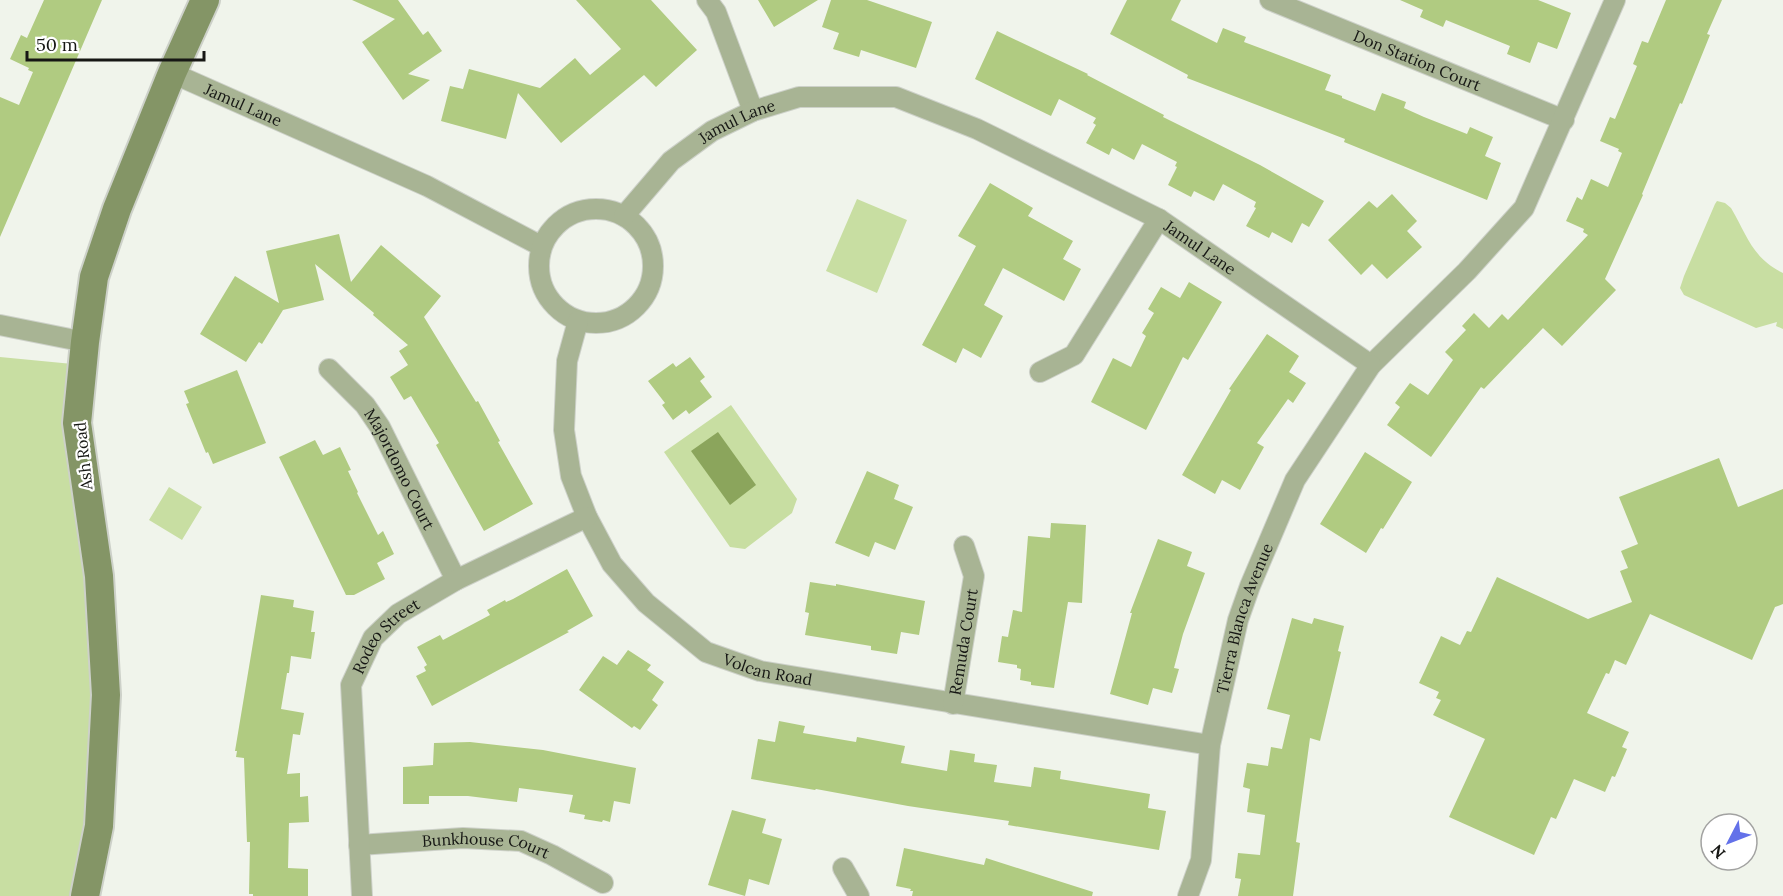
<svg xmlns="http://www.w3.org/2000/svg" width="1783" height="896" font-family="Lora,serif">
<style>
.green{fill:#c8dea2}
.water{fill:#8ba55c}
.building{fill:#b0cb81}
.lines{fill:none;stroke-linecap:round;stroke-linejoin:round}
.street-casing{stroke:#cdd1c9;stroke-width:22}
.secondary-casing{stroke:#cdd1c9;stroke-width:32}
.street{stroke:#a8b494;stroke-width:20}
.secondary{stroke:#849566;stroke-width:28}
.labels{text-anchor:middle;stroke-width:4.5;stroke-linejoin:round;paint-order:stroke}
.street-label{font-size:16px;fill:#161714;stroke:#fff}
</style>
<rect width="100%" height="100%" fill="#f0f4eb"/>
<!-- green -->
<path class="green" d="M857,199L907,220L877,293L826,271Z
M1717,201L1725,203L1731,208C1747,235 1752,258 1783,273V329L1776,326L1777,322L1756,328L1684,295L1680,288L1684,276L1715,204Z
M0,357L83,365L99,576L85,896H0Z
M731,405L797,499L792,513L745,549L730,547L664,452Z
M169,487L202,507L182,540L149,520Z"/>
<!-- water -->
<path class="water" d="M718,432L756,485L730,505L691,451Z"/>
<!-- building -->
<path class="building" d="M44,0H102L0,237V97L19,105L33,72L28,70L29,68L10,59L21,35L27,38Z
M352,0H398L423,35L428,31L442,51L408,74L430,80L403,100L362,42L395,19Z
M576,0H651L697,50L656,87L644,75L561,143L518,93L506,139L441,121L450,86L463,89L469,69L540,88L575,58L590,75L621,49Z
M758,0H818L774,27Z
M831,0H867L932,22L916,68L861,50L859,57L833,49L839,33L822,27Z
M1127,0H1181L1171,20L1217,43L1223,28L1246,37L1244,42L1331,75L1325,90L1342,96V98L1375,111L1382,93L1406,102L1404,108L1424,117L1467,134L1470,127L1493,137L1485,156L1501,163L1487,200L1344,142L1345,139L1187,78L1188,75L1110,34Z
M1400,0H1538L1571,13L1557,49L1538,42L1530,63L1507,54L1510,46L1446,20L1443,27L1420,17L1423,10Z
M1666,0H1722L1707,34L1710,35L1682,104L1680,103L1642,194L1643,195L1605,279L1616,290L1562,346L1543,328L1484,389L1481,387L1431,457L1387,425L1400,407L1395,403L1410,383L1428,395L1453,360L1445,352L1466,330L1462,326L1474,313L1489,328L1502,314L1508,320L1588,235L1583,232L1584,229L1566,221L1577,197L1582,200L1591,179L1608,187L1622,153L1618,151L1619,149L1600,141L1610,117L1615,119L1637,66L1633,64L1642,41L1648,43Z
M997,31L1088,74L1087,75L1164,115L1163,117L1260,165L1324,201L1309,227L1302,223L1292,243L1272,232L1269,238L1246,226L1256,208L1254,207L1256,202L1223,184L1214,201L1194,191L1191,197L1168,185L1177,167L1175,166L1177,162L1142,144L1134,160L1112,148L1109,155L1086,143L1096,125L1093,123L1096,118L1059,99L1051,116L975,79Z
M990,183L1033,208L1028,216L1073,241L1063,259L1081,269L1064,301L1003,268L984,305L1003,316L981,358L963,348L956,363L922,345L976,246L958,236Z
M1392,194L1417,221L1407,231L1422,247L1387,279L1372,264L1361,275L1328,240L1369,201L1377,208Z
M339,234L351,282L381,245L441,296L424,317L476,402L478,401L500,441L498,442L533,504L484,531L436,445L439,443L411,396L404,400L390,377L408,365L399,351L408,345L373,315L374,313L315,264L324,300L283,310L262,344L259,342L246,362L200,334L235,276L279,303L266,251Z
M1189,282L1222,302L1188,360L1183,357L1146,430L1091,402L1113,358L1131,367L1146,336L1142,333L1154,313L1148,309L1161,287L1180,298Z
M1267,334L1299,356L1289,372L1306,383L1293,403L1288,399L1257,443L1264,447L1240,490L1222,480L1215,494L1182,475L1231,390L1229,389Z
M690,357L705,377L700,381L712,397L689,414L686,410L673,420L662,405L665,403L648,381L673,363L676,367Z
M237,370L266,443L213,464L208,452L206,453L186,404L189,403L184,391Z
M315,440L323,455L340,447L351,470L348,471L358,492L357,493L378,535L383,531L394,554L377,563L385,579L354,595H346L279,457Z
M1365,452L1412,482L1383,529L1381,528L1366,553L1320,524Z
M1719,458L1738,507L1783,489V604L1775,607L1752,660L1650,614L1626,665L1615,660L1609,674L1606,673L1587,713L1629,732L1622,747L1627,749L1615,777L1612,776L1605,792L1574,779L1556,819L1551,817L1534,855L1449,817L1485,739L1433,715L1441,700L1436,698L1439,692L1419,683L1441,636L1460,645L1467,631L1471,632L1497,577L1588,619L1632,602L1620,571L1628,568L1621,551L1638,544L1619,497Z
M867,471L899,485L894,499L913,507L895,550L875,542L869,557L835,543Z
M1051,523L1086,525L1082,603L1068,602L1054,688L1031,685V682L1020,680L1021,669L1017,668V665L998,662L1002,636L1008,637L1013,610L1022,612L1028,536L1050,538Z
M1158,539L1192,552L1187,566L1205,573L1183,634L1174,668L1179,669L1172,693L1153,688L1148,705L1110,694L1132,613H1130Z
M567,569L593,616L567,631L569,632L432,706L416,676L426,671L424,667L427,665L417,647L440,635L443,640L490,615L487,610L505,600L506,602L513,599Z
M810,582L836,586V584L925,601L919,635L901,632L897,654L871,650V646L805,635L809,613L805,612Z
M261,595L294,600L293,607L314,611L311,632H315L311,659L291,656L289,673H287L281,709L304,713L300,735L293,734L287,774L300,773V797L308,796L309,822L289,823L288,868L308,869V896H253V894H249L250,842H247L244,758L236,757L237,751H235Z
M1292,618L1312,624L1314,618L1344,626L1338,651L1341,652L1320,741L1310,738L1296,842L1300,843L1293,896H1238L1241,879L1235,878L1238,853L1260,855L1265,815L1247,812L1250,789L1243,787L1247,763L1268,766L1271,747L1282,749L1290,715L1267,709Z
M628,650L651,665L647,670L664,682L652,700L658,705L640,730L634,726L632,728L579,690L603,656L617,665Z
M779,721L805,726L803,733L856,742L857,737L905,746L901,763L947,771L950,750L975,754L974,762L997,765L994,782L1031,787L1034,767L1061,771L1060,779L1150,794L1148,808L1166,811L1159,850L1008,825L1009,821L908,806L816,789L815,790L751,779L758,739L775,742Z
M470,742L543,750L636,768L630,804L614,801L610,822L603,820L602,822L584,819L585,815L569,812L573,795L519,788L517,802L468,796H429V804H403V767L433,765L434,743Z
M732,810L766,819L762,833L782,839L769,885L749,879L745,896L708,885Z
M904,848L984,865L986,858L1093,892L1092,896H912L913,891H910L911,889L896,886Z"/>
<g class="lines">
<defs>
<g id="street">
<path d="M707,0L716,12L753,111"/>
<path id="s1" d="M1270,0L1564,120"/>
<path id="s2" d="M172,73L427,186L541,246"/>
<circle cx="596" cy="266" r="57"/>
<path id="s3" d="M624,216L671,161L712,131L753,111L799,97H896L977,129L1159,219L1371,365L1467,271L1524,208L1615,0"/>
<path id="s4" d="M578,321L567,361L564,430L571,476L587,517L612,564L646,603L706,652L760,671L1210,745"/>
<path d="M0,325L85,342"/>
<path id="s5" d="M329,369L365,405L380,427L456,580"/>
<path d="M1040,372L1074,355L1159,219"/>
<path id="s6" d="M953,704L974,576L964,546"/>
<path id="s7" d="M359,845L463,838L521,841L552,855L603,883"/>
<path d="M843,868L859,896"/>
<path id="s8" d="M362,896L351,685L373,638L398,614L456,580L587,517"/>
<path id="s9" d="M1188,896L1201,860L1210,745L1238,620L1250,586L1295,480L1371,365"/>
</g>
<path id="secondary" d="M85,896L99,826L106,695L99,576L77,423L85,342L94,277L117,209L172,73L205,0"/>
</defs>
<!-- street casing -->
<use href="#street" class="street-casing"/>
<!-- secondary casing -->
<use href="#secondary" class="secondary-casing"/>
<!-- street -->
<use href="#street" class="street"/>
<!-- secondary -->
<use href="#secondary" class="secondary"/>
</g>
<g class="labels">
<!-- street labels -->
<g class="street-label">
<text dy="6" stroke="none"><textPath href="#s1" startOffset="159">Don Station Court</textPath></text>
<text dy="6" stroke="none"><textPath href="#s2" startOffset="78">Jamul Lane</textPath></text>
<text dy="6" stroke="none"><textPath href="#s3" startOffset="150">Jamul Lane</textPath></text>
<text dy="6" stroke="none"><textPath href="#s3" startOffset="654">Jamul Lane</textPath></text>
<text transform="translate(83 456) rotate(-96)" y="6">Ash Road</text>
<text dy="6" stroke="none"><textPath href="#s5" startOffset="124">Majordomo Court</textPath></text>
<text dy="6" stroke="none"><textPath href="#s9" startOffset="285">Tierra Blanca Avenue</textPath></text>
<text dy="6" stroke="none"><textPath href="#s8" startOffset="273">Rodeo Street</textPath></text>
<text dy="6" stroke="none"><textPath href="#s6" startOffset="63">Remuda Court</textPath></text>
<text dy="6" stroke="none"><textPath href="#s4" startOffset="448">Volcan Road</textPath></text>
<text dy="6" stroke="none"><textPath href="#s7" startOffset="128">Bunkhouse Court</textPath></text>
</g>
</g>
<!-- north arrow -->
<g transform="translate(1729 842) rotate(228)"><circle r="28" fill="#ffffff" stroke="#a2a2a1" stroke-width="1.5"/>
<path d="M0-4.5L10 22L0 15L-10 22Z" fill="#6371e9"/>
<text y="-9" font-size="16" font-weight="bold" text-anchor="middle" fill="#161714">N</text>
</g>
<!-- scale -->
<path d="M27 51v9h177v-9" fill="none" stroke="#161714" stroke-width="3"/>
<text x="36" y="51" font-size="18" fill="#161714" stroke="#ffffff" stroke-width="4.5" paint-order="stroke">50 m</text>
</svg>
